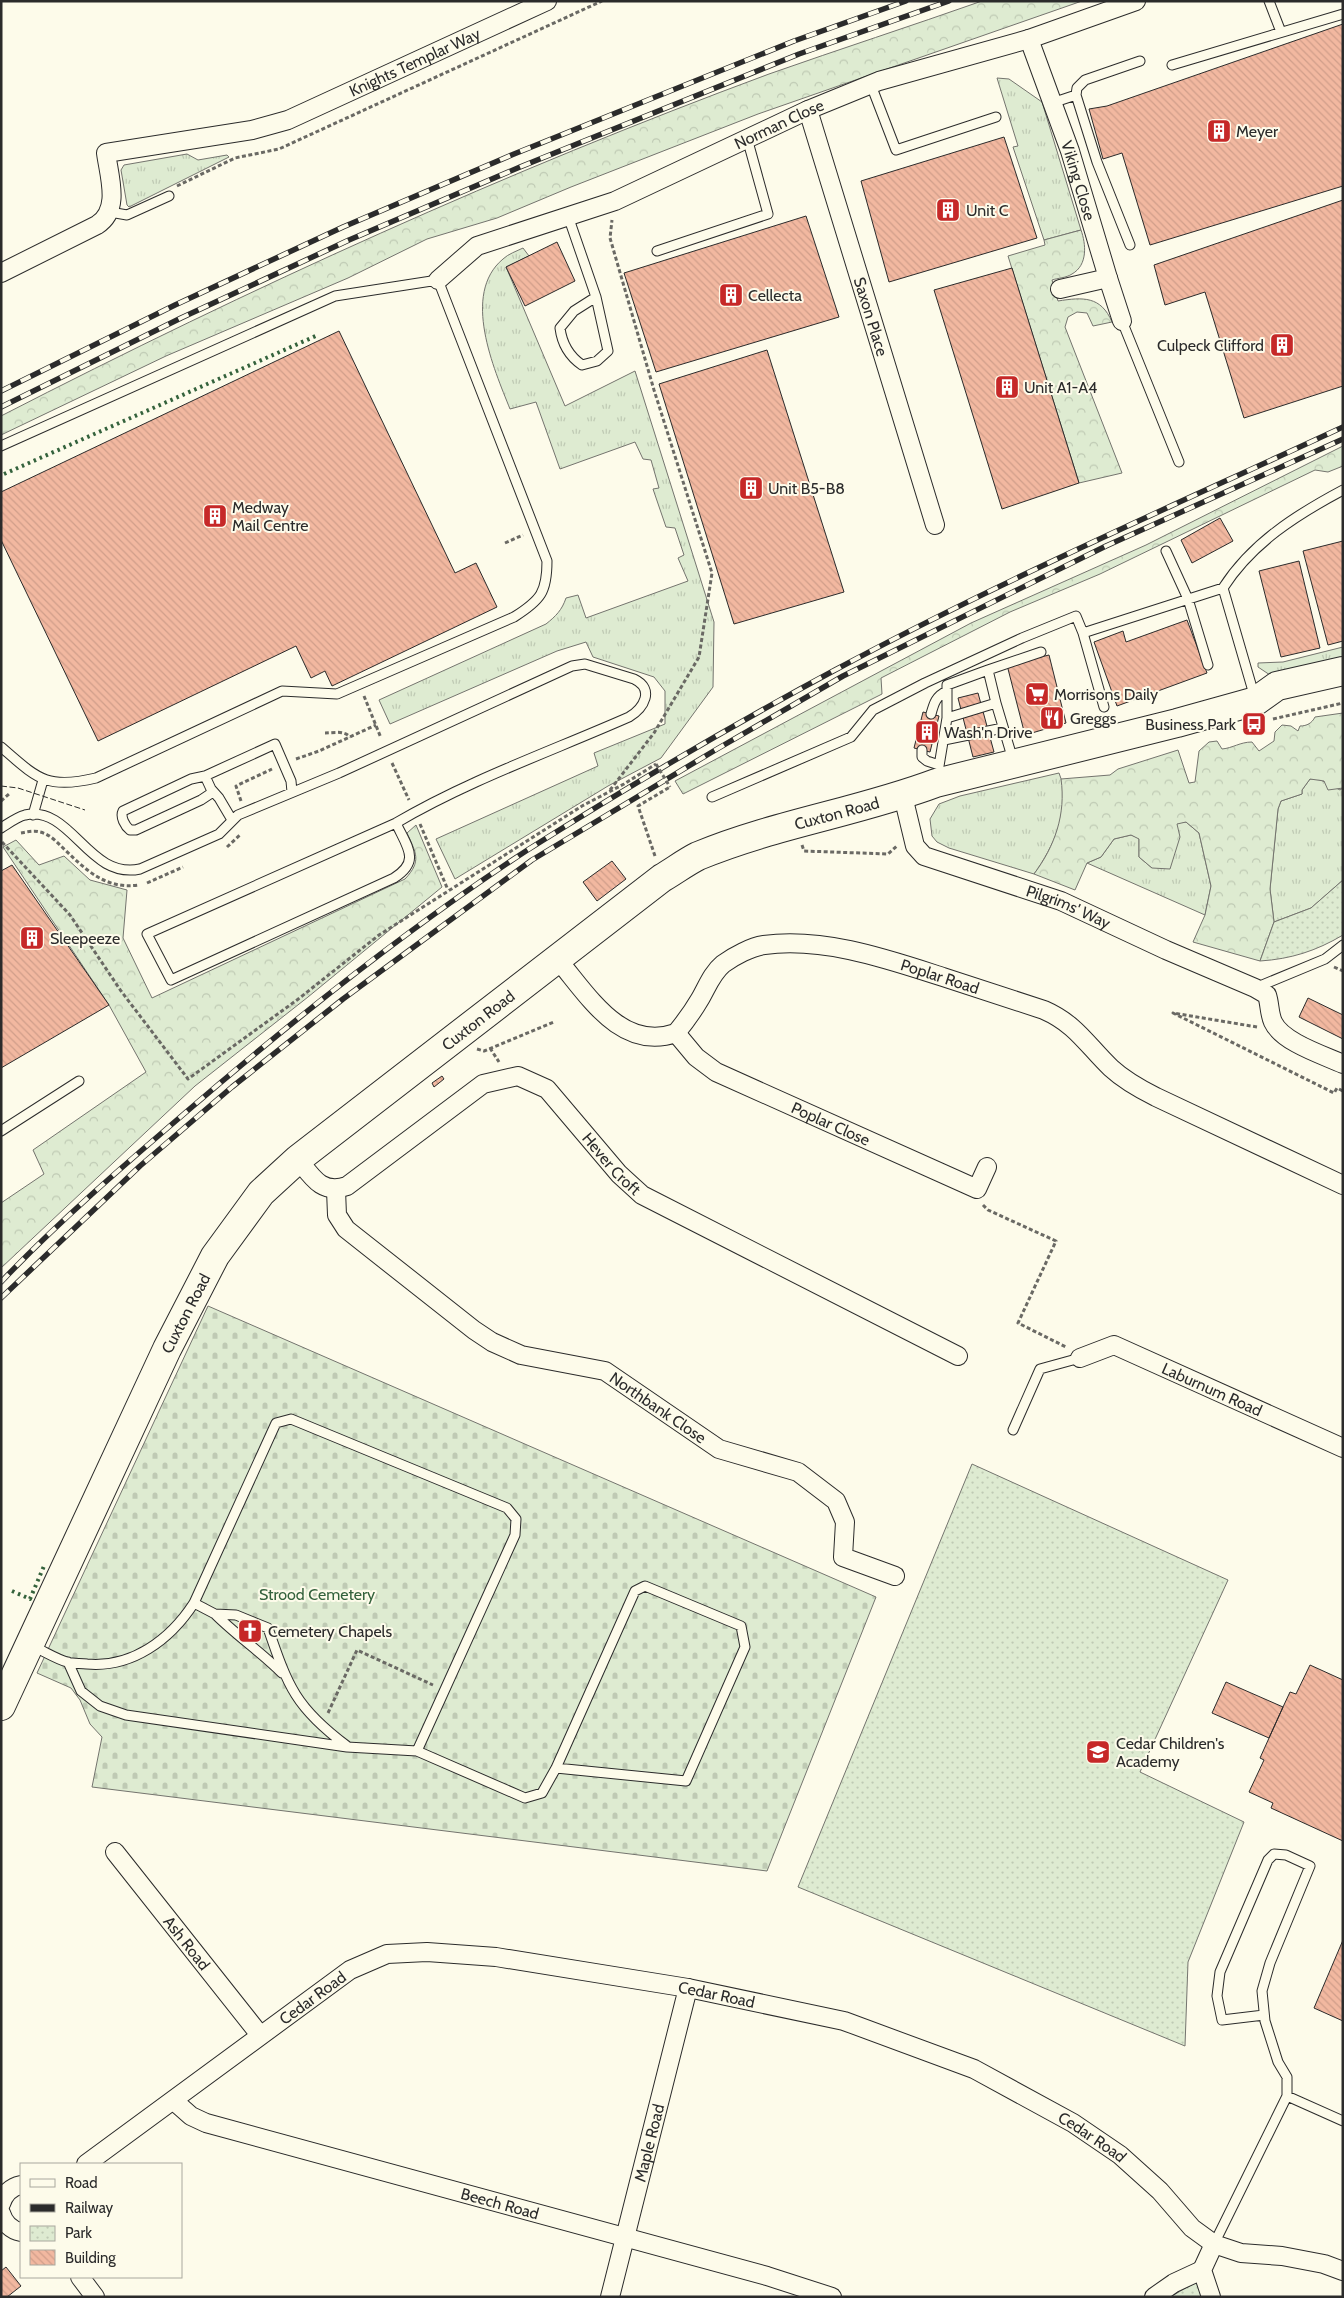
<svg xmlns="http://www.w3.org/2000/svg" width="1344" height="2298" font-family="Cabin,sans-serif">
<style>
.grass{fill:url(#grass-tufts);stroke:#74746e}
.forest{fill:url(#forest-crowns);stroke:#74746e}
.cemetery{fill:url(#cemetery-stones);stroke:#74746e}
.park{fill:url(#park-dots);stroke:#74746e}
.building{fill:url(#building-back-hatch);stroke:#2b2b2b}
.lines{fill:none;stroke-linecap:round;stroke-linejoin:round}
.lane-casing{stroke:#2b2b2b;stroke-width:11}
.street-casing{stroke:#2b2b2b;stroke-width:20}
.primary-casing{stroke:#2b2b2b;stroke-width:30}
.path{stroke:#6a6964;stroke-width:3;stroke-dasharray:4 2.5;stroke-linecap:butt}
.lane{stroke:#fdfbea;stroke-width:9}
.street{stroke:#fdfbea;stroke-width:18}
.primary{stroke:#fdfbea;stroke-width:28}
.rail-casing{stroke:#2b2b2b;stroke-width:5.5}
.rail{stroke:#fdfbea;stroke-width:4;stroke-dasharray:11;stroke-linecap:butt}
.path-bridge{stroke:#6a6964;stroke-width:3;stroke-dasharray:4 2.5;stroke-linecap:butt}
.hedge{stroke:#34623c;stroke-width:4;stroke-dasharray:2.5 4;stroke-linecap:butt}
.fence{stroke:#2b2b2b;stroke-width:1;stroke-dasharray:6 2.5;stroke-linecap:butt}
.labels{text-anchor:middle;stroke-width:4;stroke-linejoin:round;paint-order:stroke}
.street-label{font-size:16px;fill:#2b2b2b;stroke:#fdfbea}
.poi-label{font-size:16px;fill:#2b2b2b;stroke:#fdfbea;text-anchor:start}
.park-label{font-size:16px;fill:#34623c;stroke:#fdfbea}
</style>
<defs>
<pattern id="grass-tufts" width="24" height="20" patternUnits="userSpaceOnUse" patternTransform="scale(1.25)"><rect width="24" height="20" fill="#deebd1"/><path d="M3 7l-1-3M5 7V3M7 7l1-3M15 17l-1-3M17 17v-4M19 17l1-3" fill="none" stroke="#bfcab4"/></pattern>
<pattern id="forest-crowns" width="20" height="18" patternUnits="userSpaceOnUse" patternTransform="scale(1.25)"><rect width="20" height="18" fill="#deebd1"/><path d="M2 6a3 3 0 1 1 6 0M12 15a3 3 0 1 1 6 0" fill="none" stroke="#bfcab4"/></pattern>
<pattern id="cemetery-stones" width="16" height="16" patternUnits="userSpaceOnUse" patternTransform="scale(1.25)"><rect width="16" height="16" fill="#deebd1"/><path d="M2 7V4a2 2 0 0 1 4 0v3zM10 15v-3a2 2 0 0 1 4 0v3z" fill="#bfcab4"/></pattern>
<pattern id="park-dots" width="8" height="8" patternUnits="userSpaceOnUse" patternTransform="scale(1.25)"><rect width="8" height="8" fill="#deebd1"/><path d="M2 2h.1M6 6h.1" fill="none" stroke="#bfcab4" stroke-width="1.8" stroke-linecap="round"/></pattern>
<pattern id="building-back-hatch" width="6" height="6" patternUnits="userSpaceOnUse" patternTransform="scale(1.25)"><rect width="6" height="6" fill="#f2b8a0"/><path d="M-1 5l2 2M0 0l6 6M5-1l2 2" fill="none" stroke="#d09e8a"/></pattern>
</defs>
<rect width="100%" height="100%" fill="#fdfbea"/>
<!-- grass -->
<path class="grass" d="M997,78L1009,79L1042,102L1081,230L1044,240L1013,147L1018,146Z
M187,154L198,160L227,155L229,157L129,207L127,205L121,170L124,165Z
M523,248L529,256L506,267L565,406L635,371L714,622L713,687L661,758L608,786L455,879L436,839L598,766L594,753L665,724V691L654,677L593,657L586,642L557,651L390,724L379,700L546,624C556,616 562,610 566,598L578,595L586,618L688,581L678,558L684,555L675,528L666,527L653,489L659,488L651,460L643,459L635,442L560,469L536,402L510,409C494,369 461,294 503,259C508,254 517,251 523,248Z
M1343,647V661L1276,679L1258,667V663L1283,662Z
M1059,773C1073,806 1053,848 1034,874L949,848L937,842L932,836L930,819L939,804L960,796Z
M1310,779H1319L1340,790L1343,788V880L1311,908L1274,922L1270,889L1278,809L1281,801L1302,794V790Z
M1186,822L1199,833L1211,886L1205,915L1087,863L1101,857L1114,839L1131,835L1139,838V857L1152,868L1177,823Z"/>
<!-- forest -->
<path class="forest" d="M982,1H1082L758,114L571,187L497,218L427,239L348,278L166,356L1,435V416C250,288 507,171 769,74C840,49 911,26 982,1Z
M1081,230C1086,244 1088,265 1072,274C1066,278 1058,278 1052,280L1058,301C1083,297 1101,296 1112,322L1093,326L1087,313L1077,312L1068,317L1065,327L1122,473L1079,483L1008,256L1045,245L1044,240Z
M1343,446V466L1328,472L1315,470L1100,574L1010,612L881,678L882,694L683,794L675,781L971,623L1146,545Z
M1343,713V788L1328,790L1324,781L1310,779L1302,790V794L1281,801L1278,809L1270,889L1274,922L1260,961L1193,942L1205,915L1211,886L1199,833L1186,822L1177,824L1180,837L1170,869L1152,868L1139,857V839L1131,835L1114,839L1101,857L1087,863L1075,890L1034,874C1055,846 1066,814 1061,779L1110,775L1118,769L1178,750L1189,783L1195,782L1199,751L1209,742L1217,741L1222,749C1233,748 1240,742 1252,742L1259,751L1274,741L1275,732L1282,725L1291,726L1298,731L1300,726C1307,726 1312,723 1315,717Z
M416,825L442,887L308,997L195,1086L1,1268V1203L44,1174L33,1150L146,1072L109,1005L3,847L16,840L39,865L64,856L90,880L127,890L123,938L152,998L405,879C422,861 416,853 407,833Z"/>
<!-- cemetery -->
<path class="cemetery" d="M208,1306L876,1597L767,1871L92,1787L102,1737L90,1724L80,1700L71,1688L37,1673Z"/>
<!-- park -->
<path class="park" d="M1343,880V935C1316,951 1291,959 1260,961L1274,922L1311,908Z
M972,1464L1228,1580L1140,1772L1244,1822L1188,1962L1185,2046L798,1887Z
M1200,2280L1205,2297H1170Z"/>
<!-- building -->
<path class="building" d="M1343,24V186L1150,245L1122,153L1103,159L1089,109L1107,106Z
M1004,137L1037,238L889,282L861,181Z
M1343,200V386L1244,418L1205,292L1165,305L1154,265Z
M806,216L839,317L656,372L624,273Z
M557,242L575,281L525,306L506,267Z
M1012,268L1079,483L1002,509L934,290Z
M339,331L455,573L476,563L497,607L332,686L325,671L311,678L296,646L98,741L1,540V492Z
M767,350L844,592L734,624L659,384Z
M1220,518L1233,541L1192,563L1181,540Z
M1343,541V641L1328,645L1303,551Z
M1299,561L1320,648L1281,657L1259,571Z
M1187,620L1207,673L1117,706L1094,642L1123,631L1126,642Z
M1049,655L1066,723L1025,735L1007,665Z
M978,693L994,752L973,757L958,698Z
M923,712L939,716L930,752L914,748Z
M612,861L626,879L597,901L583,882Z
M12,865L109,1005L1,1068V871Z
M1308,998L1343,1015V1039L1299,1017Z
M442,1076L444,1079L434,1087L432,1083Z
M1310,1665L1343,1680V1841L1271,1808L1273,1803L1249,1792L1264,1760L1260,1758L1283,1707L1290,1692L1296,1694Z
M1226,1682L1283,1707L1269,1738L1212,1713Z
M1343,1940V2021L1314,2008Z
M6,2267L21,2286L7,2297H1V2271Z"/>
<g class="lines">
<defs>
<path id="lane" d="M1269,1L1281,32
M1172,65L1343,14
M871,85L896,150L996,117
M1076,95L1077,88L1085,80L1140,61
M1052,103L1076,95L1097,162L1130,245
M110,212L127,215L169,196
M568,216L596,297L608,351L597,361L582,365C569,356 562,344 560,328L574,311L596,297
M657,251L768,214L747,138
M1122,321L1179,462
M1,446L335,296L438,280L547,561C547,592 541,600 514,617L337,694L282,691L96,778C46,790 37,778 1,747
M1166,551L1188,599L1208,665
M988,670L1041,652
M1255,698L1223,588C1252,543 1296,515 1343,490
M1104,707L1083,633L1223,588
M931,714C934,703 936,696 947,691
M947,718V685L988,670L996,703
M944,740L1003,728
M922,750V757L927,761L939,765
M205,776L191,779L123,811C120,817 125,826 130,830H136L201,800L213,792
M937,778L947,718L996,703L1013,760
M712,797L851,737L873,710L925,683L1022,638L1076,616L1083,633
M33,815L43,780
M232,820L219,798L211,789L205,776L275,744L291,781L292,792
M1,828C9,823 17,817 25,815C72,805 88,880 140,869L219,834L238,815L339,773L572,666L585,664L634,679C655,689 644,708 629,717C552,751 469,780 396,823L147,934L171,980L394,878C421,861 407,847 396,823
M1255,988L1325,959L1343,945
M1,1131L79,1081
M1013,1430L1040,1369L1080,1358
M194,1603L215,1614L236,1615L268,1628C288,1687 296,1708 347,1746
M215,1614C236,1635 261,1652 282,1673
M32,1646C44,1651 56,1659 67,1662C73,1664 80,1663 87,1664C132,1668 170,1640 194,1603L276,1423L291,1419L507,1508L516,1519L515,1535L417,1751L347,1747L126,1715L100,1706L81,1691L68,1662
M417,1751L525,1798L542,1793L556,1768L635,1591L645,1586L741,1626L745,1647L686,1781L556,1768
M1287,2096L1343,2121
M1214,2244L1287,2096V2077L1278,2062L1265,2021L1262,1991L1270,1963L1310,1866L1286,1855L1274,1854L1268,1860L1220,1972L1217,1996L1222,2020L1264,2015"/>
<g id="street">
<path id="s1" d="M1029,39L1070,151L1108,278L1060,289"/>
<path id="s2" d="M808,110L935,525"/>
<path id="s3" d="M1,273L97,225C121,210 109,176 106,153L252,130L288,120L547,1"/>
<path d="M1108,278L1122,321"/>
<path id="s4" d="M438,280L477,246L615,201L808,110L879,81L1029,39L1136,1"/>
<path id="s5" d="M903,796L915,846L924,856L1061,901L1166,950L1255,988L1267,995C1270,1004 1269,1013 1273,1022C1282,1042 1323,1055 1343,1064"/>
<path id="s6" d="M558,960C588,995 621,1052 676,1033C685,1022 693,1011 700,999C707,987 712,973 723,964C734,956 751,947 764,945C824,937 887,959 943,977C977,988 1011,999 1044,1010C1076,1024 1087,1045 1111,1068C1124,1080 1140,1089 1156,1097L1343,1185"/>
<path id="s7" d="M676,1033L696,1057L716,1072L977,1189L987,1167"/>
<path id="s8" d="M298,1159C312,1177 322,1195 347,1186L483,1084L518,1076L547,1089L619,1174L642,1195L958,1356"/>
<path id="s9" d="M336,1190L337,1215L346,1229L474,1330L492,1342L521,1355L605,1371L719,1449L798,1472L836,1501L845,1522L843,1557L895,1576"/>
<path id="s10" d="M1080,1358L1114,1345L1343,1448"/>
<path id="s11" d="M115,1852L260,2035"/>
<path id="s12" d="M174,2101L191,2116L206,2123L767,2276L832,2297"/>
<path id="s13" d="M86,2164L350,1970L387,1954L427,1952L496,1957L688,1988L844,2021L974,2069L1073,2123L1120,2155L1160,2191L1192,2228L1214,2244L1241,2253L1282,2256L1324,2264L1343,2271"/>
<path d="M1,2204C4,2194 11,2187 21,2185"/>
<path d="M1,2213C4,2223 11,2230 21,2232"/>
<path d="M80,2277L95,2297"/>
<path id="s14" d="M610,2297L688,1988"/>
<path d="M1154,2297L1174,2283L1202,2270"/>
<path d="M1211,2297L1202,2270L1214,2244"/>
</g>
<g id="primary">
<path id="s15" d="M1,1706L167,1349L215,1256L261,1193L298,1159L662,878C674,871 686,862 698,856C775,824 859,812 936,783L1177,723L1256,701L1277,686L1343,671"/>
</g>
</defs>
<!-- lane casing -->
<use href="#lane" class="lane-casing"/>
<!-- street casing -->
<use href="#street" class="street-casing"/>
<!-- primary casing -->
<use href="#primary" class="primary-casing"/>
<!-- path -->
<path class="path" d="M177,186L235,158L279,149L602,1
M505,543L523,535
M364,696L381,738
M1273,719L1343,703
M325,733C333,733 344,730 350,737
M296,759L319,751L376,725
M392,763L409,800
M610,790L654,733L699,657L712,573L654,390L610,238L612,220
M1,801L9,794
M241,801L236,786L272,769
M420,824L448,890
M21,833C27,832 34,830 40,832C49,834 56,841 62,847C85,869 105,890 139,885
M2,842L70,915L121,991L188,1079L297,1000L379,935L582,806L624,784L656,764
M802,845L804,851L888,854L898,845
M227,847L241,834
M655,856L638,806L670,787
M147,883L183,867
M1334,967L1343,971
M1257,1027L1173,1013L1334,1093L1337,1088L1343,1091
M490,1048L499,1062
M477,1049L484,1051L554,1022
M983,1205L988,1210L1056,1241L1018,1323L1066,1347
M328,1713L357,1650L433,1685"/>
<!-- lane -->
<use href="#lane" class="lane"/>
<!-- street -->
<use href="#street" class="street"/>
<!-- primary -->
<use href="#primary" class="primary"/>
<defs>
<path id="rail" d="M1,391L175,305L343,227L514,154L794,41L906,1
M1,407L181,318L349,240L520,167L799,54L949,1
M1,1282C58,1222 122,1167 185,1113C294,1019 408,928 529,849C629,786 731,726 835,670C1000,581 1173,506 1343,427
M1,1298L140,1166L232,1087L343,999L532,860L717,749L843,676L1106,546L1343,439"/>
</defs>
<!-- rail casing -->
<use href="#rail" class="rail-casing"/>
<!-- rail -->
<use href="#rail" class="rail"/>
<!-- path-bridge -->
<path class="path-bridge" d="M656,764L670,787"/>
<!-- hedge -->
<path class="hedge" d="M4,474L318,335
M12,1591L30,1599L44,1566"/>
<!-- fence -->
<path class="fence" d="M1,786L18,788L85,810"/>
</g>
<!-- icons -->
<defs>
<symbol id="building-square" viewBox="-11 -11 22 22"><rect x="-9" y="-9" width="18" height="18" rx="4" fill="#c62828" stroke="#fdfbea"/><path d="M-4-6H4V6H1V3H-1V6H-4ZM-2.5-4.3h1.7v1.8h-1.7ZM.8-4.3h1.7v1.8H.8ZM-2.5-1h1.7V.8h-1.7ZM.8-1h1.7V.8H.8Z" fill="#fff"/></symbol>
<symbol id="supermarket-square" viewBox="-11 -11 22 22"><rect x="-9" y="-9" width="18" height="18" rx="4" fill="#c62828" stroke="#fdfbea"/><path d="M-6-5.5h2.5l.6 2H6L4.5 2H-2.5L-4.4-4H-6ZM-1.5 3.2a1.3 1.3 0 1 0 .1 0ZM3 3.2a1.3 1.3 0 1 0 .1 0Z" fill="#fff"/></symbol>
<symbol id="restaurant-square" viewBox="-11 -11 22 22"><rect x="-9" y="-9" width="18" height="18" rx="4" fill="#c62828" stroke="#fdfbea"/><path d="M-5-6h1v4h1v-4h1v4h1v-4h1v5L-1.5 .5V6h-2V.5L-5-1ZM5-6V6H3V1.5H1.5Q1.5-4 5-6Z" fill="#fff"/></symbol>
<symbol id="bus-square" viewBox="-11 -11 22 22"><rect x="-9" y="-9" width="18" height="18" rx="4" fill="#c62828" stroke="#fdfbea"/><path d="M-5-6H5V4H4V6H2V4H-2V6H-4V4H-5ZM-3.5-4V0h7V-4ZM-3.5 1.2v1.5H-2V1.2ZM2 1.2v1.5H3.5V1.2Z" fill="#fff"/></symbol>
<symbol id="church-square" viewBox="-11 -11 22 22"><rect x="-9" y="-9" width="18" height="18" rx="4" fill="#c62828" stroke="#fdfbea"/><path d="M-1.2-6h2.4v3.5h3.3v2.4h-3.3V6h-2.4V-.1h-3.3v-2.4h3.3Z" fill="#fff"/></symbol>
<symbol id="school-square" viewBox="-11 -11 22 22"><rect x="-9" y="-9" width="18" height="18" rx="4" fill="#c62828" stroke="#fdfbea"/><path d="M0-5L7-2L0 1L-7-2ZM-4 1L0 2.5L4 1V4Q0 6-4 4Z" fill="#fff"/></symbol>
</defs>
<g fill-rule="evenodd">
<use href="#building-square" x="1205" y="117" width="28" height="28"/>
<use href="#building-square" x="934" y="196" width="28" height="28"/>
<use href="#building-square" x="717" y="281" width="28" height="28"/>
<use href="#building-square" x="1268" y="331" width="28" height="28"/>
<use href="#building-square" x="993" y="373" width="28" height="28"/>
<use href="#building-square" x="737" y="474" width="28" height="28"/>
<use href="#building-square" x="201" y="502" width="28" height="28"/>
<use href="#supermarket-square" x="1023" y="680" width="28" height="28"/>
<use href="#restaurant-square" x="1038" y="704" width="28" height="28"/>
<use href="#bus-square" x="1240" y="710" width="28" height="28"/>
<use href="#building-square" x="913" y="718" width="28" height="28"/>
<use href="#building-square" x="18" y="924" width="28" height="28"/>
<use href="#church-square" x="236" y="1617" width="28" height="28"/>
<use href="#school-square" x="1084" y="1738" width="28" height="28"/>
</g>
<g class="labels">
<!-- street labels -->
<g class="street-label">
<text dy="6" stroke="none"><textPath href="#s3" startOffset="509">Knights Templar Way</textPath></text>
<text dy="6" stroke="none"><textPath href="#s4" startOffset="378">Norman Close</textPath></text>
<text dy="6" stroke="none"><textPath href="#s1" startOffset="150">Viking Close</textPath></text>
<text dy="6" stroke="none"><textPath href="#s2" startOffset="216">Saxon Place</textPath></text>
<text dy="6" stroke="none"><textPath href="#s15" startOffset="1274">Cuxton Road</textPath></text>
<text dy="6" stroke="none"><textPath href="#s5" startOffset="218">Pilgrims' Way</textPath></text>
<text dy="6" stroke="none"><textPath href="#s6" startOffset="459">Poplar Road</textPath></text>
<text dy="6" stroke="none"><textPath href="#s15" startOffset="854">Cuxton Road</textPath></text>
<text dy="6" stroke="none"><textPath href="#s7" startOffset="182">Poplar Close</textPath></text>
<text dy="6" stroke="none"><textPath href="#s8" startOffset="398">Hever Croft</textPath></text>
<text dy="6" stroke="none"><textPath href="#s15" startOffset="434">Cuxton Road</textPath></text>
<text dy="6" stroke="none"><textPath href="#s10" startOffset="144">Laburnum Road</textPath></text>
<text dy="6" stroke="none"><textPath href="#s9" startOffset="408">Northbank Close</textPath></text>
<text dy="6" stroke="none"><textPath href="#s11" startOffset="116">Ash Road</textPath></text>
<text dy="6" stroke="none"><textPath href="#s13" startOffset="701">Cedar Road</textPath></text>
<text dy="6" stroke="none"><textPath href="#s13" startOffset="281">Cedar Road</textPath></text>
<text dy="6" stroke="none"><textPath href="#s13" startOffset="1106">Cedar Road</textPath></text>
<text dy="6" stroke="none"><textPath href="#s14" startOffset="159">Maple Road</textPath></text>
<text dy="6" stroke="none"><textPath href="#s12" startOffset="344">Beech Road</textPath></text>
</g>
<!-- poi labels -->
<g class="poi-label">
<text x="1236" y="137">Meyer</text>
<text x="966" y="216">Unit C</text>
<text x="748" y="301">Cellecta</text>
<text x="1264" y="351" text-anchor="end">Culpeck Clifford</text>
<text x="1024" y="393">Unit A1-A4</text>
<text x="768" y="494">Unit B5-B8</text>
<text x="232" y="513">Medway<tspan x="232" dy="18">Mail Centre</tspan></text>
<text x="1054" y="700">Morrisons Daily</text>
<text x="1070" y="724">Greggs</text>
<text x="1236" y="730" text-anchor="end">Business Park</text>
<text x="944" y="738">Wash'n Drive</text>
<text x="50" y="944">Sleepeeze</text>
<text x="268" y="1637">Cemetery Chapels</text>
<text x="1116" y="1749">Cedar Children's<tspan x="1116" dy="18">Academy</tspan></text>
</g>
<!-- park labels -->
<g class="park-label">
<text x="317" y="1600">Strood Cemetery</text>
</g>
</g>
<!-- border -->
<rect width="1344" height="2298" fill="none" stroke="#2b2b2b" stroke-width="5"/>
<!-- legend -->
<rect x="20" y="2163" width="162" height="115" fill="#fdfbea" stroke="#a9a89e"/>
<rect x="30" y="2179" width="25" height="8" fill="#fdfbea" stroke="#a9a89e"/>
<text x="65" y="2188" font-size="15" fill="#2b2b2b">Road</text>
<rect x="30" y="2204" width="25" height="8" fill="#2b2b2b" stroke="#a9a89e"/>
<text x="65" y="2213" font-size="15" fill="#2b2b2b">Railway</text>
<rect x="30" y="2226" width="25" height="15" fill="url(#park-dots)" stroke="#a9a89e"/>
<text x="65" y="2238" font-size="15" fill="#2b2b2b">Park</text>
<rect x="30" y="2250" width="25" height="15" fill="url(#building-back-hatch)" stroke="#a9a89e"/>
<text x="65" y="2263" font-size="15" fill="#2b2b2b">Building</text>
</svg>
